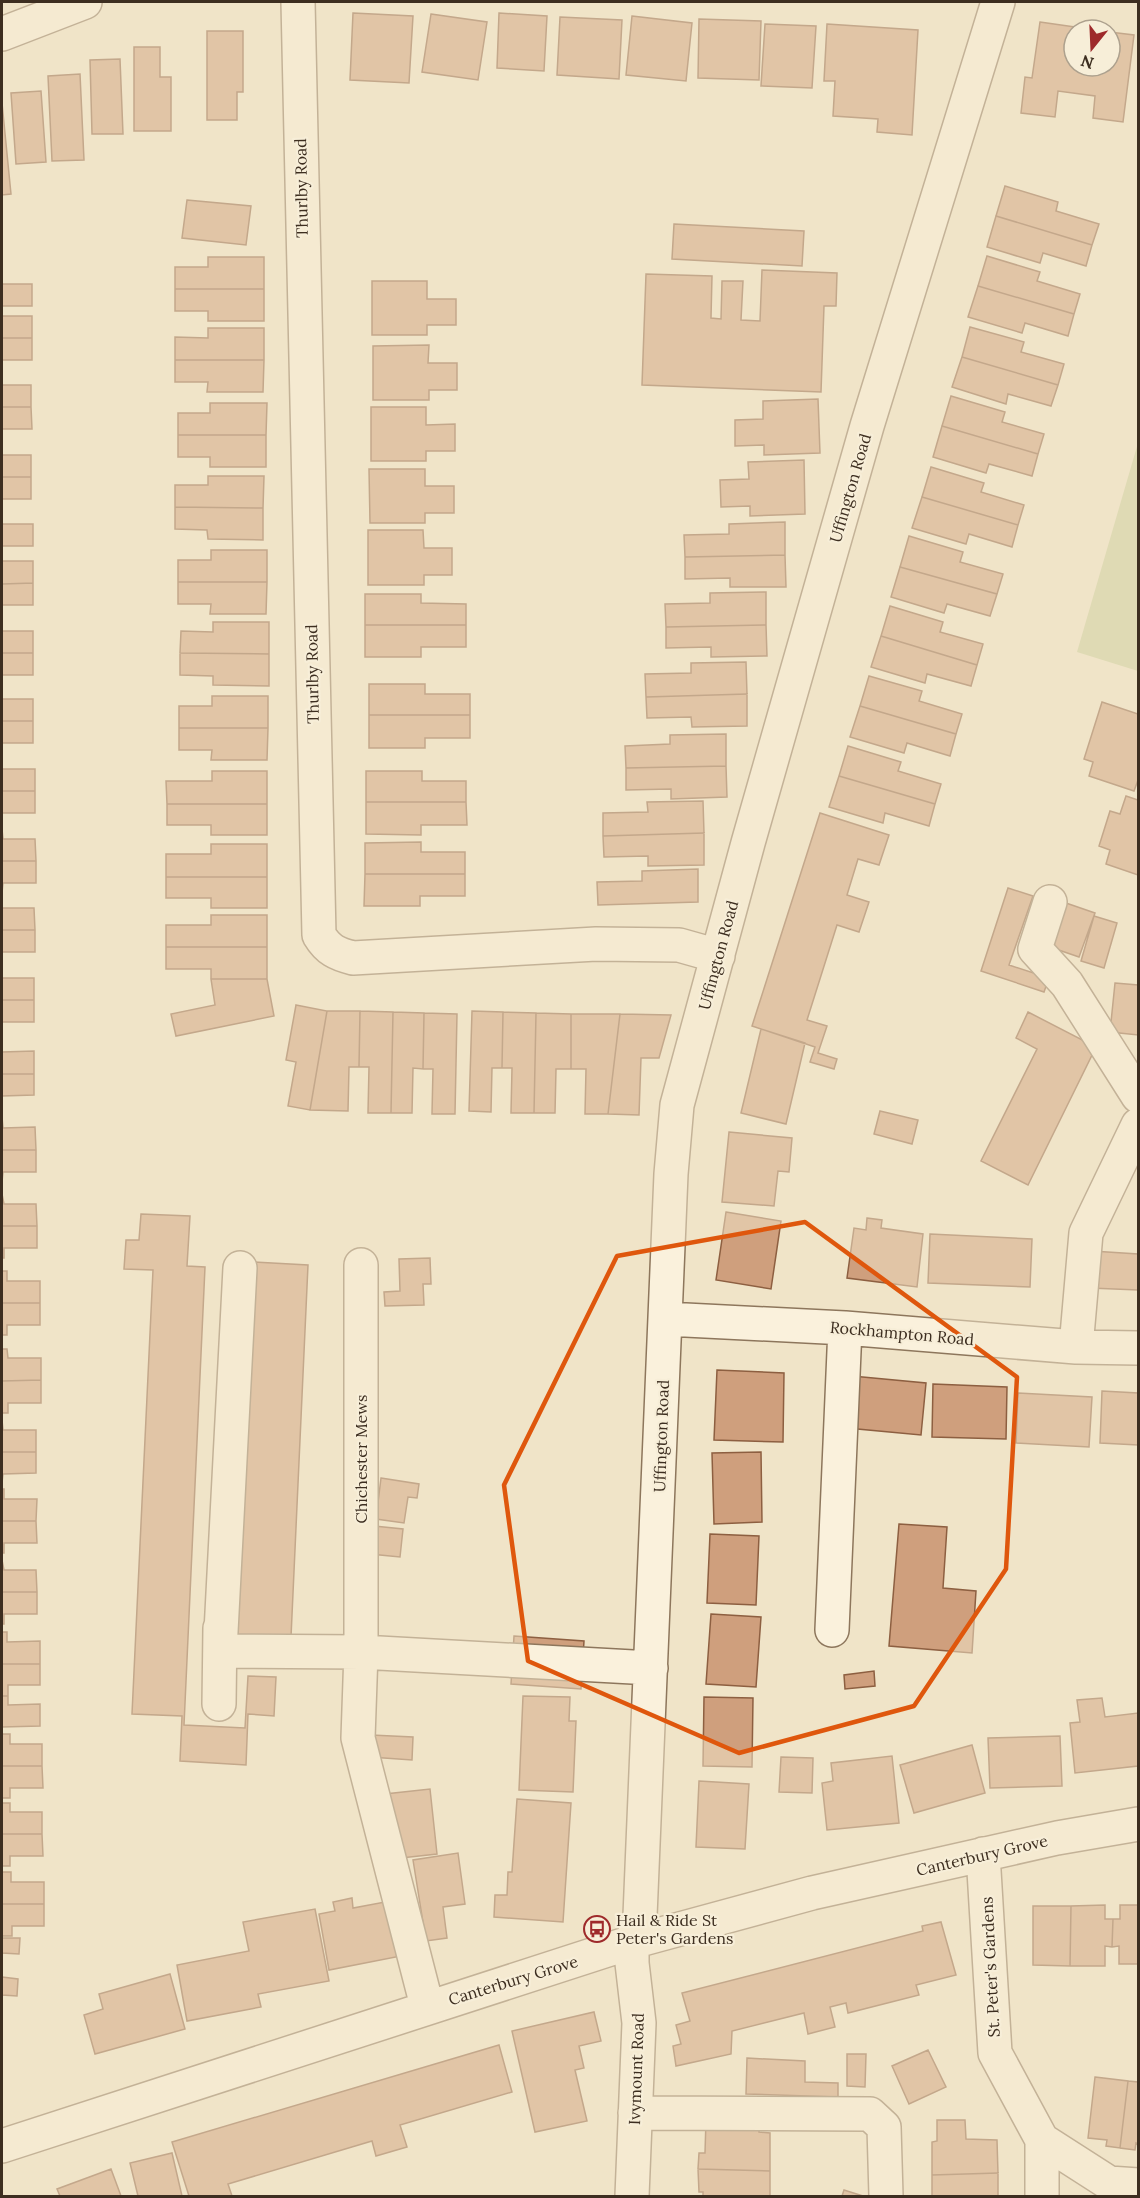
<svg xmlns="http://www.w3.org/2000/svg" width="1140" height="2198" font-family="Lora,serif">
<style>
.green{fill:#c9cf9b}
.building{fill:#cf9f7d;stroke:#8d5f41;stroke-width:1.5}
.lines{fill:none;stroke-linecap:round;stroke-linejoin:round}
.minor-casing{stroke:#8d765c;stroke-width:36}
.minor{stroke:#faf1dc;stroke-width:33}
.marked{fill:none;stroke:#df570d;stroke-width:4.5;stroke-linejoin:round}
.labels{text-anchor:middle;stroke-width:4.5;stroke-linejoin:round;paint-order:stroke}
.street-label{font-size:16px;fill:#3d2e20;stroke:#f7eed8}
.poi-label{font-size:16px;fill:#3d2e20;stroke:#f7eed8;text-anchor:start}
</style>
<rect width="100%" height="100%" fill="#f0e4c8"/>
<!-- green -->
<path class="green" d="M1138,443V671L1077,652Z"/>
<!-- building -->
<path class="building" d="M353,13L413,16L409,83L350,80Z
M499,13L547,16L544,71L497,68Z
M431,14L487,22L478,80L422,72Z
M632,16L692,23L686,81L626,75Z
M560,17L622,20L619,79L557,75Z
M699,19L761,21L759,80L698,78Z
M1040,22L1096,30H1074V66H1110V32L1134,35L1123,122L1093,118L1095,96L1058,91L1055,117L1021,113L1025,77L1032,78Z
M765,24L816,26L812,88L761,86Z
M827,24L918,30L912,135L877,132L878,119L833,116L835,81H824Z
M207,31H243V92H237V120H207Z
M134,47H160V77H171V131H134Z
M120,59L123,134H92L90,60Z
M80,74L84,160L52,161L48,76Z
M41,91L46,162L16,164L11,93Z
M2,103L11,194L2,195Z
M1005,186L1058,202L1056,211L1099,224L1092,245L996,216Z
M187,200L251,206L246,245L182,238Z
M996,216L1092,245L1086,266L1043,253L1040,263L987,247Z
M674,224L804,231L802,266L672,259Z
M987,256L1040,272L1037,281L1080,294L1074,314L978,286Z
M208,257H264V289H175V267H208Z
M762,270L837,273L836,306H824L821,392L642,385L646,274L712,276L711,318L721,319L722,281H743L741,320L760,321Z
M372,281H427V299H456V325H427V335H372Z
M2,284H32V306H2Z
M978,286L1074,314L1068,336L1025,323L1022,333L968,317Z
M175,289H264V321H208V311H175Z
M2,316H32V338H2Z
M970,327L1024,342L1021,352L1064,364L1058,385L962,357Z
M208,328H264V360H175V337L208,338Z
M2,338H32V360H2Z
M429,345L428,363H457V390H429V400H373V346Z
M962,357L1058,385L1051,406L1008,394L1006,404L952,387Z
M175,360H264L263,392H207L208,382H175Z
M2,385H31V407H2Z
M951,396L1005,412L1002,422L1044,434L1038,454L942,426Z
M818,399L820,453L764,455V445L735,446V420L763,419V401Z
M210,403H267L266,435H178V413H210Z
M2,407H31L32,429H2Z
M371,407H426V425L455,424V451H426V461H371Z
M942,426L1038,454L1032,476L989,464L986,473L933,457Z
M178,435H266V467H210V457H178Z
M2,455H31V477H2Z
M804,460L805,514L750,516V506L721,507L720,480L749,479L748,462Z
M931,467L984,483L981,492L1024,505L1018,525L922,497Z
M369,469H425V486H454V513H425V523H370Z
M208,476H264L263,508L175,507V485H208Z
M2,477H31V499H2Z
M922,497L1018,525L1012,547L969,534L966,544L912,528Z
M175,507L263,508V540L208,539L207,530L175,529Z
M785,522V555L685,557L684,535L729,534V524Z
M2,524H33V546H2Z
M368,530H423L424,548H452V575H424V585H368Z
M909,536L963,552L960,562L1003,574L997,594L900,567Z
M211,550H267V582H178V560H211Z
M785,555L786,587H730V578L685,579V557Z
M2,561H33V583L2,584Z
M900,567L997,594L990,616L947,604L944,613L891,597Z
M178,582H267L266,614H210L211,604H178Z
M33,583V605H2V584Z
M766,592V625L666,627L665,604L710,603V593Z
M365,594H421V603L466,604V625H365Z
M890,606L943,622L940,632L983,644L977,665L881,636Z
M213,622H269V654L180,653L181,631L213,632Z
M365,625H466V647H421V657H365Z
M766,625L767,656L711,657V647L666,648V627Z
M2,631H33V653H2Z
M881,636L977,665L971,686L927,674L925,683L871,667Z
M2,653H33V675H2Z
M180,653L269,654V686L213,685V676L180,675Z
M746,662L747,694L646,697L645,674L691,673V663Z
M869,676L922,691L919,701L962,714L956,734L860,706Z
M369,684H425V694H470V715H369Z
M747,694V726L692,727L691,717L647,718L646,697Z
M212,696H268V728H179V706H212Z
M2,699H33V721H2Z
M1102,702L1138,714V780L1134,791L1089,776L1093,762L1084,759Z
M860,706L956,734L950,756L907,743L904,753L850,737Z
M369,715H470V738H425V748H369Z
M2,721H33V743H2Z
M179,728H268L267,760H211L212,750H179Z
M726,734V766L626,768L625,746L670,744V735Z
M848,746L901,762L898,771L941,784L935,804L839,776Z
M2,759V769H35V791H2Z
M726,766L727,797L671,799V789L626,790V768Z
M212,771H267V804H167L166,781H212Z
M366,771H422V781H466V802H366Z
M839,776L935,804L929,826L885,813L883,823L829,807Z
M2,791H35V813H2V823Z
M1126,796L1138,800V875L1106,864L1110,850L1099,846L1110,811L1120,814Z
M703,801L704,833L603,836V813L648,812L647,802Z
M366,802H466L467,825H421V835L366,834Z
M167,804H267V835H211V825H167Z
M820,813L889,835L879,865L858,859L847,895L869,902L859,932L837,925L807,1020L827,1026L818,1053L837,1059L834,1069L810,1062L815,1047L752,1026Z
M2,829L3,839H35L36,861H2Z
M704,833V865L648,866V856L604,857L603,836Z
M421,842V852H465V874H365V843Z
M211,844H267V877H166V854H211Z
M2,861H36V883H3L2,893Z
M698,869V902L598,905L597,882L642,881V871Z
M365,874H465V896H420V906H364Z
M166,877H267V908H211V898H166Z
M1008,888L1033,896L1009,965L1049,978L1044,992L981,971Z
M2,903V908H34L35,930H2Z
M1066,903L1095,913L1079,957L1050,947Z
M211,915H267V947H166V925H211Z
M1094,916L1117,923L1104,968L1081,961Z
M2,930H35V952H2V962Z
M166,947H267V979H211V969H166Z
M2,978H34V1000H2Z
M211,979H267L274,1016L176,1036L171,1014L215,1005Z
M1115,983L1138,985V1035L1110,1032Z
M2,1000H34V1022H2V1032Z
M296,1005L327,1011L310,1110L288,1106L296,1062L286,1060Z
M327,1011H360L359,1067H349L348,1111L310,1110Z
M360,1011L393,1012L391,1113H368L369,1067H359Z
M472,1011L503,1012L502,1068H492L491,1112L469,1111Z
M393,1012L424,1013L423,1069L413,1068L412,1113H391Z
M503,1012L536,1013L534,1113H511L512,1068H502Z
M1028,1012L1096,1047L1028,1185L981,1161L1037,1049L1016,1038Z
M424,1013L457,1014L455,1114H432L433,1069H423Z
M536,1013L571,1014V1069H556L555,1113H534Z
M571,1014H620L608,1114H585L586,1069H571Z
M620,1014L671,1015L659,1058H641L639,1115L608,1114Z
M761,1029L805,1043L786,1124L741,1113Z
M34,1051V1074H2V1052Z
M2,1074H34V1095L2,1096V1106Z
M880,1111L918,1120L912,1144L874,1134Z
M2,1117L3,1128L35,1127L36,1150H2Z
M729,1132L792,1138L789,1172L778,1171L774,1206L722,1202Z
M2,1150H36V1172H3L2,1182Z
M2,1194L4,1204H36L37,1226H2Z
M726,1212L781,1221L771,1289L716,1280Z
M141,1214L190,1216L187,1266L205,1267L184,1725L245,1728L248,1676L276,1677L274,1716L248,1714L246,1765L180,1761L182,1716L132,1714L153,1270L124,1269L126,1240H139Z
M867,1218L882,1220L881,1228L923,1234L917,1287L847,1278L854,1228L866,1230Z
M2,1226H37V1248H4V1258H2Z
M930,1234L1032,1239L1030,1287L928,1283Z
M1092,1251L1138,1254V1290L1090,1288Z
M430,1258L431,1284H423L424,1305L385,1306L384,1292L400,1291L399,1259Z
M254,1262L308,1265L291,1637L237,1635Z
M2,1271H7V1281H40V1303H2Z
M2,1303H40V1325H7V1335H2Z
M2,1349H7L8,1358H41V1380L2,1381Z
M717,1370L784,1373L783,1442L714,1440Z
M852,1376L926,1383L921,1435L847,1428Z
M41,1380V1403H8V1413H2V1381Z
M933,1384L1007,1387L1006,1439L932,1437Z
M1102,1391L1138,1393V1445L1100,1443Z
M1018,1393L1092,1397L1089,1447L1016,1443Z
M2,1420L3,1430H36V1452H2Z
M2,1452H36V1473L3,1474L2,1483Z
M761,1452L762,1522L714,1524L712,1453Z
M381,1478L419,1484L417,1498L408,1497L404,1523L376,1519Z
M2,1489H4V1499H37L36,1521H2Z
M2,1521H36L37,1543H4V1553H2Z
M899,1524L947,1527L943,1588L976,1591L972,1653L889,1646Z
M374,1526L403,1529L400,1557L370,1554Z
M710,1534L759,1536L756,1605L707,1603Z
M2,1560L4,1570H36L37,1592H2Z
M2,1592H37V1614H4V1624H2Z
M711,1614L761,1617L756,1687L706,1684Z
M2,1632H7V1642L40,1641V1664H2Z
M514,1636L584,1641L581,1689L511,1684Z
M2,1664H40V1685H8V1696H2Z
M874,1671L875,1686L845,1689L844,1675Z
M2,1696H8V1705L40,1704V1726L2,1727Z
M523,1696L570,1697L569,1721H576L573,1792L519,1790Z
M704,1697L753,1698L752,1767L703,1766Z
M1102,1698L1105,1717L1138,1713V1766L1075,1773L1070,1723L1080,1722L1077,1700Z
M2,1734H10V1744H42V1766H2Z
M371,1735L413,1737L412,1760L370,1757Z
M1060,1736L1062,1786L990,1788L988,1738Z
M972,1745L985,1793L914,1813L900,1765Z
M892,1756L899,1823L827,1830L822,1783L833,1781L831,1763Z
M781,1757L813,1758L812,1793L779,1792Z
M2,1766H42L43,1788H10V1798H2Z
M699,1781L749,1784L745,1849L696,1847Z
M430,1789L437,1854L392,1859L385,1794Z
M517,1799L571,1803L563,1922L494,1917L495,1895H507L508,1872H512Z
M2,1803H10V1812H42V1834H2Z
M2,1834H42L43,1856H10V1866H2Z
M458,1853L465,1904L443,1907L447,1938L426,1941L413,1860Z
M2,1872H11V1882H44V1904H2Z
M352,1898L353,1908L390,1901L401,1956L329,1970L319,1914L335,1911L333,1902Z
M2,1904H44V1926H12V1936H2Z
M1105,1905V1919H1113L1112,1947L1105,1946V1966H1070L1071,1906Z
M1120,1905H1138V1964H1119V1946L1112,1947L1113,1919H1120Z
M1033,1906H1071L1070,1966L1033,1965Z
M315,1909L329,1981L258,1994L261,2007L187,2021L177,1965L249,1951L243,1922Z
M941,1922L956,1975L916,1985L919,1995L848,2013L846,2003L830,2007L835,2027L808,2034L804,2013L732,2031L731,2054L676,2066L673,2046L681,2044L676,2025L690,2021L682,1993L923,1931L922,1926Z
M2,1938H20L19,1954L2,1953Z
M170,1974L185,2029L95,2054L84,2015L103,2009L99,1994Z
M2,1977L18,1979L17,1996L2,1995Z
M594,2012L601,2041L579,2046L584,2068L575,2070L587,2121L535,2132L512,2031Z
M499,2045L512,2092L400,2125L407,2147L376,2156L372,2141L228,2184L232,2196H189L172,2142Z
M928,2050L946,2087L909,2104L892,2066Z
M847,2054H866L865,2087L847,2086Z
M747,2058L805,2061V2082L838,2083V2097L746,2094Z
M1095,2077L1128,2081L1120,2148L1106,2146L1107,2140L1088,2138Z
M1128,2081L1138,2082V2144L1136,2143L1135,2150L1120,2148Z
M706,2120L759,2122V2132L770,2133V2171L698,2169L699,2153H705Z
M937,2120H965L966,2139L997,2140L998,2173L932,2175V2142L937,2141Z
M172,2153L182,2196H138L130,2163Z
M111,2169L121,2196H60L57,2189Z
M698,2169L770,2171V2196H703V2192H699Z
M998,2173V2196H932V2175Z
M844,2190L863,2196H842Z"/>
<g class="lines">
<defs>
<path id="minor" d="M298,2L319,935C328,950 337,954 353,958L596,944L679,945L718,956
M2,34L85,2
M1050,902L1035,949L1067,984L1138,1096
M361,1265V1652L358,1738L427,2006
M240,1268L220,1651L361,1652L651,1668
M666,1319L845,1328L1076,1347L1138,1348
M1076,1347L1086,1233L1138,1125
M832,1630L845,1328
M219,1704L220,1628
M983,1854L995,2053L1042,2140L1109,2183L1138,2185
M635,2113L870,2114L884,2127L886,2196
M2,2146L632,1942L812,1893L1057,1838L1138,1824
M632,2196L639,2023L632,1963V1942L640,1916L671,1174L677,1105L748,843L867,426L998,2
M1042,2196V2140"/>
</defs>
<!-- minor casing -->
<use href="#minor" class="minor-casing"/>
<!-- minor -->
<use href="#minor" class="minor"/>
</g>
<!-- marked area -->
<path d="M0 0H1140V2198H0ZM805,1222L1017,1377L1006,1569L914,1706L739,1753L528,1661L504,1485L617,1256Z" fill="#f0e4c8" fill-opacity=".55" fill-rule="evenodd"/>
<path class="marked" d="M805,1222L1017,1377L1006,1569L914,1706L739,1753L528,1661L504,1485L617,1256Z"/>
<!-- icons -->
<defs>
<symbol id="bus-ring" viewBox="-11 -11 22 22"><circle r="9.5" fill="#f7eed8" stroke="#9e2a2b" stroke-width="1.5"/><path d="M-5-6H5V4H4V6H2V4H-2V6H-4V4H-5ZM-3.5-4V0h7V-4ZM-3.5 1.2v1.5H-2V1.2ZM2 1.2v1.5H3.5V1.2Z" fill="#9e2a2b"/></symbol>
</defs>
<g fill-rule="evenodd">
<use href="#bus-ring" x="582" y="1914" width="30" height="30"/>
</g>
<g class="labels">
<!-- street labels -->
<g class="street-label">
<text transform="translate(301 188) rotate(-91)" y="6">Thurlby Road</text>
<text transform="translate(850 488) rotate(-74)" y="6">Uffington Road</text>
<text transform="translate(312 674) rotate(-91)" y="6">Thurlby Road</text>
<text transform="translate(718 955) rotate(-75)" y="6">Uffington Road</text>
<text transform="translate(902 1333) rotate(5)" y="6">Rockhampton Road</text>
<text transform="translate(661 1436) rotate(-88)" y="6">Uffington Road</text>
<text transform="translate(361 1459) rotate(-90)" y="6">Chichester Mews</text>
<text transform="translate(982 1855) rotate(-13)" y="6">Canterbury Grove</text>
<text transform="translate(990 1967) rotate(-93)" y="6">St. Peter's Gardens</text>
<text transform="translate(513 1980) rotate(-17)" y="6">Canterbury Grove</text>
<text transform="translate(636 2069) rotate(-88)" y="6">Ivymount Road</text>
</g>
<!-- poi labels -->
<g class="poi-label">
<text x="616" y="1926">Hail &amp; Ride St<tspan x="616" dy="18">Peter's Gardens</tspan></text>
</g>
</g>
<!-- border -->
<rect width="1140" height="2198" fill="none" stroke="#3d2e20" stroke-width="6"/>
<!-- north arrow -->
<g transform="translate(1092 48) rotate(198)"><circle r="28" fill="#f7eed8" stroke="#ada18e" stroke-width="1.5"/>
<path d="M0-4.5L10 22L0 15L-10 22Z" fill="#9e2a2b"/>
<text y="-9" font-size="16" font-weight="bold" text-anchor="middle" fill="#3d2e20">N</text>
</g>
</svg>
